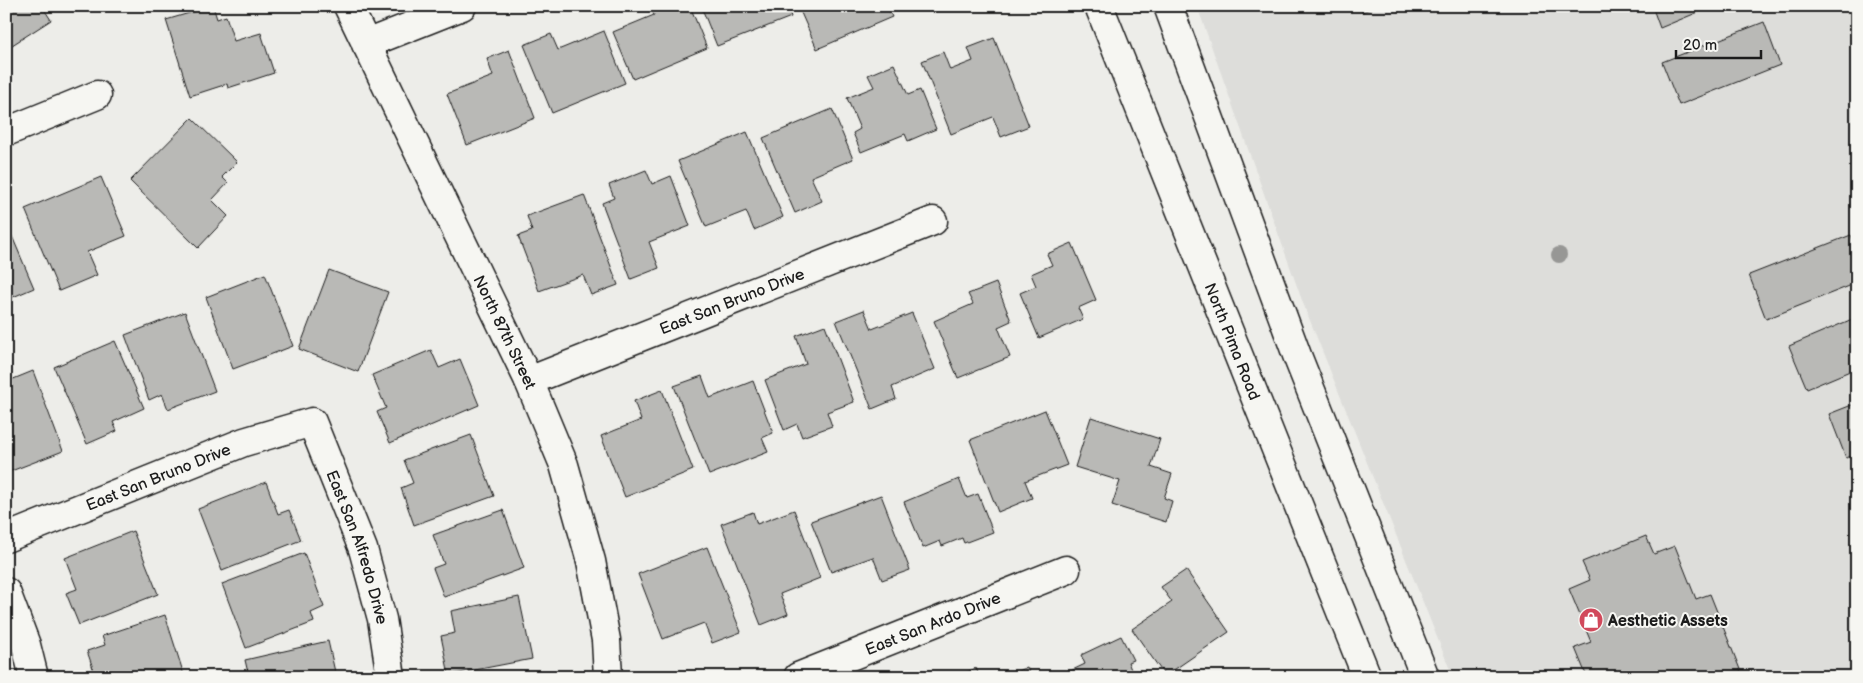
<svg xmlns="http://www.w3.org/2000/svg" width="1863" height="683" font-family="'Balsamiq Sans',sans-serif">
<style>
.built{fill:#ddddda}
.building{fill:#b9b9b6;stroke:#1c1c1c}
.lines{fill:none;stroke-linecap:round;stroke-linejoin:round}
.minor-casing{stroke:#1c1c1c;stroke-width:31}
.major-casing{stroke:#1c1c1c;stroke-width:31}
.minor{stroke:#f6f6f2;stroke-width:28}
.major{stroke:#f6f6f2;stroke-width:28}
.tree{fill:#979795}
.labels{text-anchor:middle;stroke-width:4;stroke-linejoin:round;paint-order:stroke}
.street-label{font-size:16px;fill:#1c1c1c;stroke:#f6f6f2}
.poi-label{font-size:16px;font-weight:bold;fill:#1c1c1c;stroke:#f6f6f2;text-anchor:start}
</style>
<rect width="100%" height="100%" fill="#edede9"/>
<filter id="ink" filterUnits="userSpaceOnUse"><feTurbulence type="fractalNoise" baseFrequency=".02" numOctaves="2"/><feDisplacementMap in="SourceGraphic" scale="10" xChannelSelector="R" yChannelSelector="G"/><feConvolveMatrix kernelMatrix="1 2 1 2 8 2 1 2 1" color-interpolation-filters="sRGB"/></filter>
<g filter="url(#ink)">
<!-- built -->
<path class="built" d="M1197,6H1857V677H1453L1303,303Z"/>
<!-- building -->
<path class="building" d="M6,6H42L51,20L6,49Z
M78,6H133L134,7L78,10Z
M213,6L217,19L226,16L234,41L261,33L274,73L228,88L227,84L190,96L166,20Z
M650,6H690L707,48L633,79L613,32L654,15Z
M701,6H787L791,17L717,46Z
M798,6H887L892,17L817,49Z
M1360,6H1378L1362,12Z
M1652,6H1713L1660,28Z
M1764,22L1780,65L1679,105L1662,62Z
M604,31L625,83L552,113L524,45L551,34L558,50Z
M994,38L1029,126L1001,137L993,117L951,134L922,61L943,52L950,70L973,61L968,48Z
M509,50L535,118L467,145L447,94L493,76L487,59Z
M894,64L908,95L920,90L936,129L908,141L905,134L861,152L853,133L860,129L847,98L874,87L868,75Z
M832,109L853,159L811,177L822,201L795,213L763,138Z
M192,118L237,162L222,177L228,183L212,200L228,216L198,248L130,181Z
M747,132L783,217L754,230L746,211L706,227L678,161Z
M646,170L652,184L671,176L690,226L649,242L659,268L631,279L602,203L614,198L609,185Z
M101,177L126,236L87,252L97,275L59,291L25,209Z
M584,195L618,285L591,295L583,275L539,291L518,236L532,231L527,216Z
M6,222L34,288L6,300Z
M1851,235L1857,250V283L1766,319L1749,275Z
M1072,243L1096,300L1078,308L1083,319L1039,338L1020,293L1036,286L1031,274L1052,265L1047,254Z
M329,270L388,292L358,372L299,349Z
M265,274L293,346L233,369L206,297Z
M996,283L1011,321L998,327L1010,357L958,378L934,321L973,304L968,294Z
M864,310L872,329L912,313L935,369L892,387L896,399L872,409L836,321Z
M185,312L215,391L168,409L162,394L149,400L125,335Z
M1857,317V368L1807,389L1789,346Z
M825,325L854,402L827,412L832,426L802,437L797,424L784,430L765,380L806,364L796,336Z
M115,341L144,408L113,422L117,431L87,444L54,367Z
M431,350L439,368L460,359L479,405L390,443L377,412L386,408L372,375Z
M33,371L63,451L6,473V382Z
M702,376L710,398L753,381L773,433L762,438L768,452L709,475L674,386Z
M662,390L693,470L625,497L601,436L641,420L634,401Z
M1857,403V454L1846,458L1829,414Z
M1045,410L1067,465L1025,481L1032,498L998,512L970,440Z
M1091,417L1160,439L1151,467L1172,474L1164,498L1172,501L1166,522L1112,505L1120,481L1075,467Z
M471,435L494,496L414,525L401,488L413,483L404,460Z
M959,479L967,498L978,494L993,532L964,543L962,538L942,546L940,541L923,548L904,502Z
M266,482L278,514L289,510L301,540L222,571L198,509Z
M881,495L910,570L882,580L873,557L831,572L811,521Z
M503,510L524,568L444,597L433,568L444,564L433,535Z
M794,510L820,578L780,594L788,614L761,625L721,524L753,512L757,524Z
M133,531L158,594L79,625L66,593L77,589L65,558Z
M1646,536L1654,554L1675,546L1696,599L1710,594L1743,677H1587L1575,648L1591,642L1569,589L1590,580L1582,562Z
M707,547L741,632L712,643L704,623L663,639L638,574Z
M304,553L324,607L311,613L314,622L246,648L222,584Z
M1186,570L1229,632L1165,676L1132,629L1172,602L1161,587Z
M519,597L532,659L449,675L441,636L455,633L451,611Z
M165,615L184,675L96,677L87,651L105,645L102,636Z
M1121,636L1133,660L1128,662L1134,677H1058L1085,664L1081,655Z
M328,641L335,672L316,677H249L245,660Z
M1027,667L1031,677H1004Z
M976,668L980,677H955Z"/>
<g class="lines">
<defs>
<g id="minor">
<path id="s1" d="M348,6L529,381L564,465L591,561L606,640L608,677"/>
<path d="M366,44L462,6"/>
<path d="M6,132L97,95"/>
<path id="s2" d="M529,381L933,221"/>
<path id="s3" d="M6,538L244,442L312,422L363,549L382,619L391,677"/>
<path d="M6,592L26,645L34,677"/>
<path id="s4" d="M798,677L1066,570"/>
</g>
<g id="major">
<path id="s5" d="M1099,6L1367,677"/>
<path d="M1168,6L1298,358L1425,677"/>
</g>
</defs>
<!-- minor casing -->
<use href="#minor" class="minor-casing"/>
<!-- major casing -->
<use href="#major" class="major-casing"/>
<!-- minor -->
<use href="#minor" class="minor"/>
<!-- major -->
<use href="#major" class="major"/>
</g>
<!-- trees -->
<circle class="tree" cx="1559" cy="255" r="8"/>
</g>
<!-- icons -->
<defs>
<symbol id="shop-disc" viewBox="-11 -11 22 22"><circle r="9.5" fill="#d1495b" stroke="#f6f6f2"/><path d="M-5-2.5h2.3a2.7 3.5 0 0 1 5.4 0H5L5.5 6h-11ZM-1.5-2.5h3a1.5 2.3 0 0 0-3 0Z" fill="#fff"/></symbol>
</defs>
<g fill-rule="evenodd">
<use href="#shop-disc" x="1577" y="606" width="28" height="28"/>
</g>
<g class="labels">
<!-- street labels -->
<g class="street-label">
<text dy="6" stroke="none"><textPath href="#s2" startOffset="218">East San Bruno Drive</textPath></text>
<text dy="6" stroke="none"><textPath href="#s1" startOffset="362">North 87th Street</textPath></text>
<text dy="6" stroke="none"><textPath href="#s5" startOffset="361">North Pima Road</textPath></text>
<text dy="6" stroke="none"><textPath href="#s3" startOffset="164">East San Bruno Drive</textPath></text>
<text dy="6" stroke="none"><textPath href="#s3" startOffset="461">East San Alfredo Drive</textPath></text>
<text dy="6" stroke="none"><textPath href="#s4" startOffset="145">East San Ardo Drive</textPath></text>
</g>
<!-- poi labels -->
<g class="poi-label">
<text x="1608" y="626">Aesthetic Assets</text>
</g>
</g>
<!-- margin -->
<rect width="1863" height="683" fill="none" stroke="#f6f6f2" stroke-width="25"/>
<rect x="12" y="12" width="1838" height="658" fill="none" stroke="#1c1c1c" stroke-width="2" filter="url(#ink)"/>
<!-- scale -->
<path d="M1676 50v8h85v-8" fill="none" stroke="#1c1c1c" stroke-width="2.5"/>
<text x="1683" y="50" font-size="15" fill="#1c1c1c" stroke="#f6f6f2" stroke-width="4" paint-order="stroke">20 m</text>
</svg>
